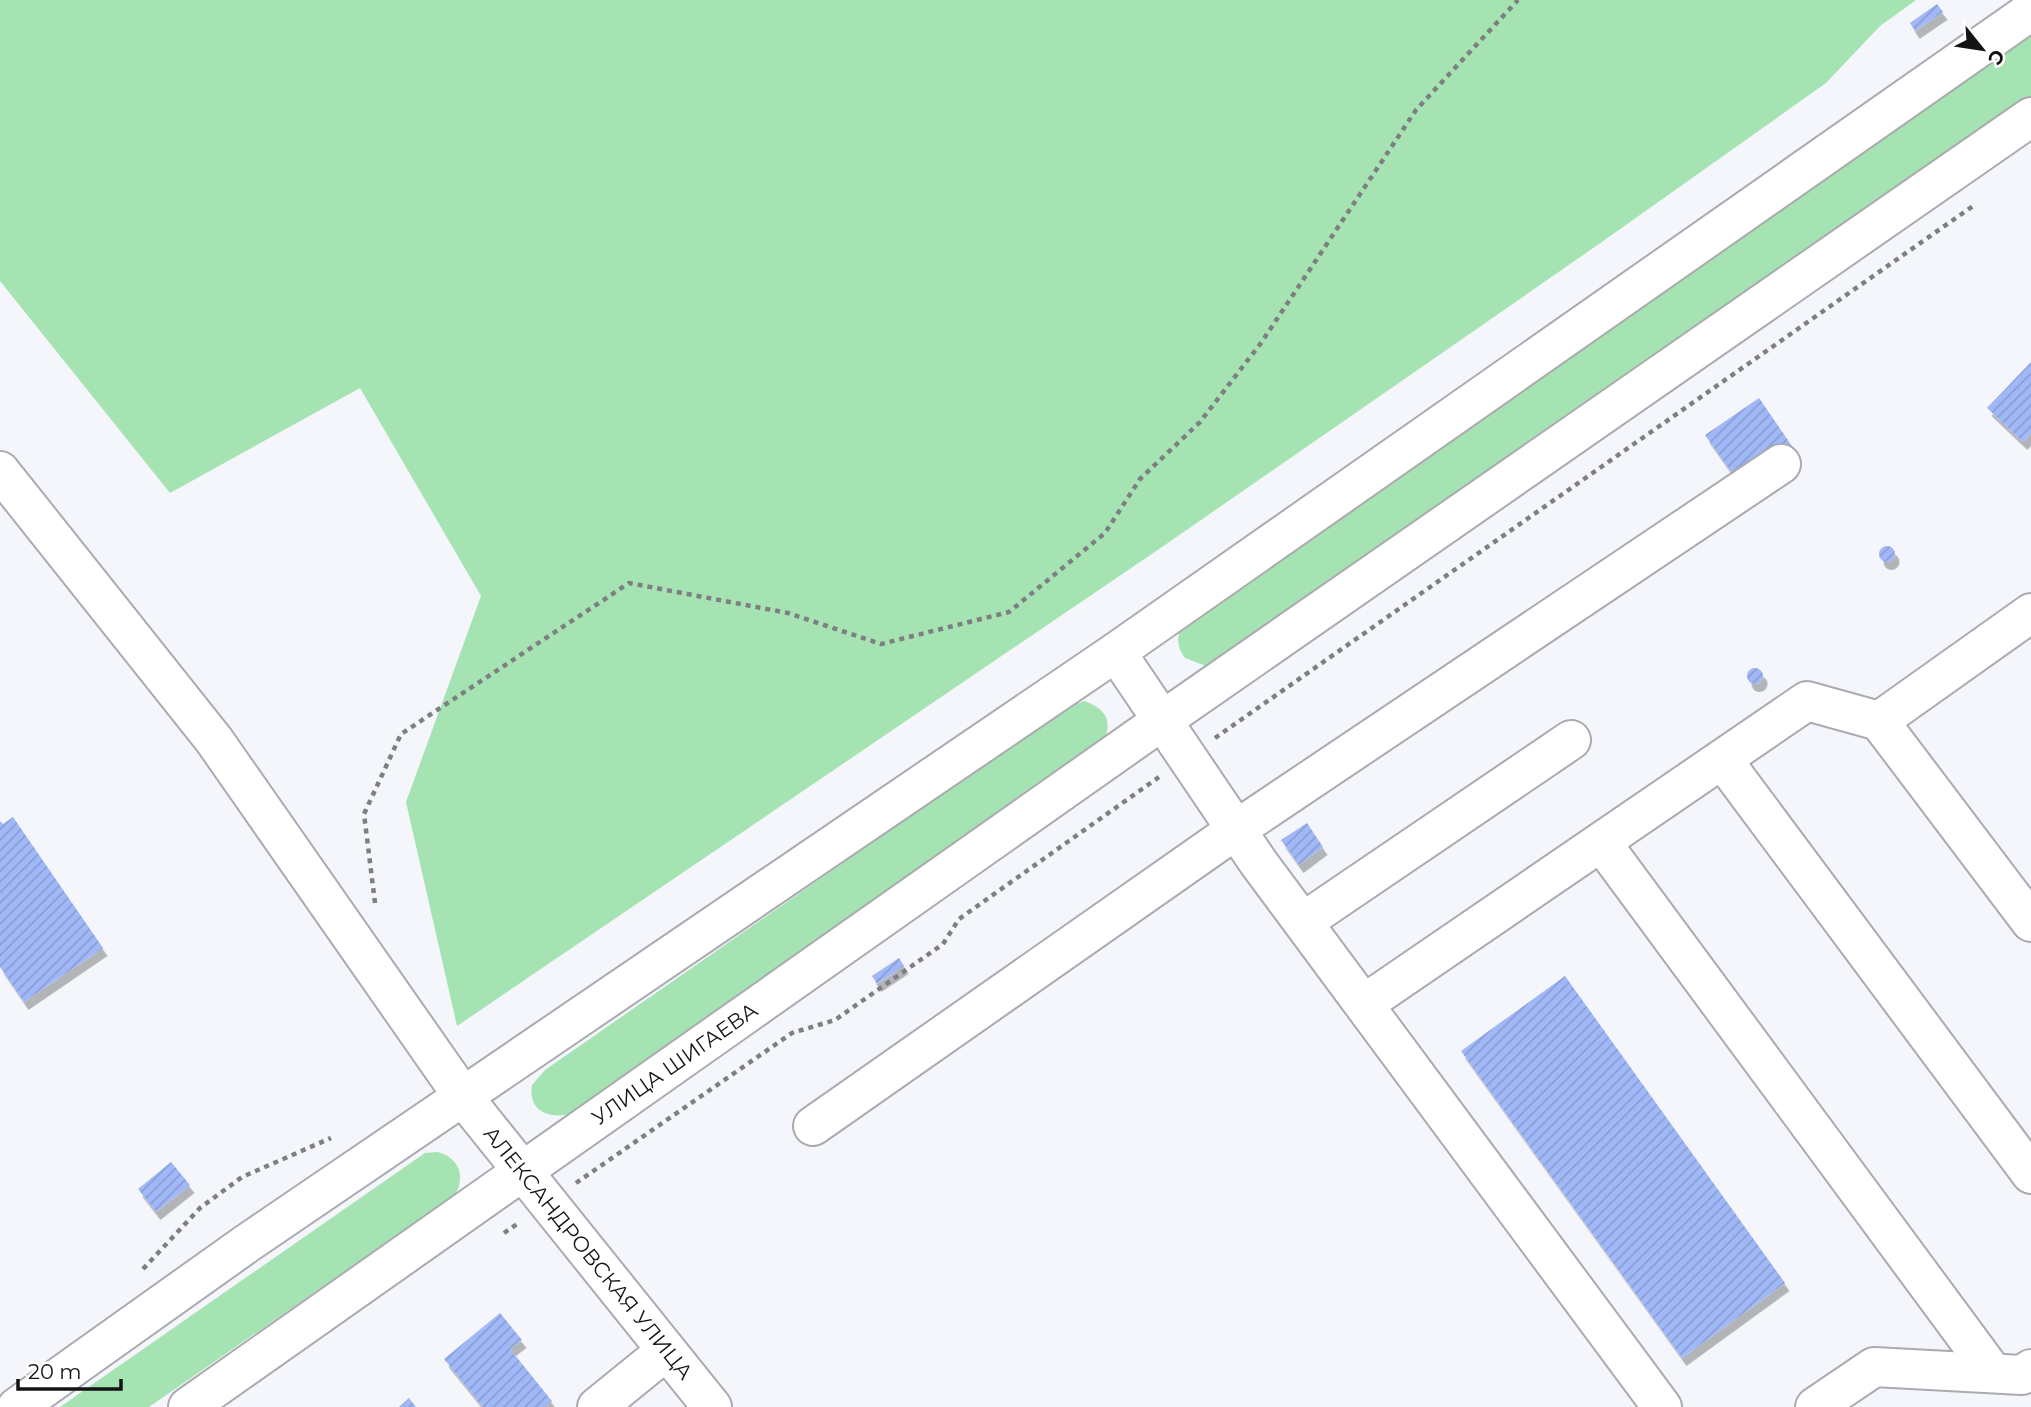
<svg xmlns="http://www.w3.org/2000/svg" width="2031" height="1407" font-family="Montserrat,sans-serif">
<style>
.grass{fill:#a6e3b2}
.building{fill:url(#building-hatch);filter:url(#shadow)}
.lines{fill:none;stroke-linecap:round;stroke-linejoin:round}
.minor-casing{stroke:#a9abb0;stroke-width:42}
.path{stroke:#7e7f82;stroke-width:4.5;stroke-dasharray:5 5;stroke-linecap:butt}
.minor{stroke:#fff;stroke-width:38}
.labels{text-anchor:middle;stroke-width:5;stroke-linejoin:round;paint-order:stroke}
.street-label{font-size:21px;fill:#141416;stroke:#fff}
</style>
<defs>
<pattern id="building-hatch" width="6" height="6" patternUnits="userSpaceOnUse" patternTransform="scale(1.75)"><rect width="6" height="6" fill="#a1b8f8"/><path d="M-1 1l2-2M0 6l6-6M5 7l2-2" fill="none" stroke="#8a9dd4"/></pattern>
<filter id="shadow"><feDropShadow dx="4.5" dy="8" stdDeviation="0" flood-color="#0004"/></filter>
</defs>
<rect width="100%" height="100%" fill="#f4f6fb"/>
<!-- grass -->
<path class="grass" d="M0,0H1916L1880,26L1826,83L1599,244L1165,545L457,1026L406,802L481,596L360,388L170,493L0,281Z
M2031,34V97L1223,659L1206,666L1185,658C1177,647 1176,639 1182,626Z
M1084,701C1108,709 1114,724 1101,746L579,1111C556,1121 527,1115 532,1085L545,1070L1066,708Z
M438,1152C459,1158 466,1176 455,1195L149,1407H60L425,1153Z"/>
<!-- building -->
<path class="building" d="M1937,4L1943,12L1915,31L1910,23Z
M2031,362V433L2023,442L1987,408Z
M1759,398L1794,449L1741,486L1705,435Z
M1879 554a8 8 0 1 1 16 0a8 8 0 1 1-16 0Z
M1747 676a8 8 0 1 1 16 0a8 8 0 1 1-16 0Z
M13,817L103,948L24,1002L0,967V821L3,824Z
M1307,823L1323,847L1299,865L1281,840Z
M899,958L904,966L877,984L872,976Z
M1565,976L1785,1283L1682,1358L1461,1051Z
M171,1162L190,1185L156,1212L138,1189Z
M500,1313L522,1340L510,1349L552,1401L545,1407H483L444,1359Z
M409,1398L416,1407H399Z"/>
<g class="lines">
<defs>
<path id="minor" d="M0,471L214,740L464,1098L712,1407
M1116,652L1258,862L1662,1407
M1879,721L2031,922
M1722,759L2031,1174
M1601,842L1993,1373
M1303,922L1571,740
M1364,1004L1807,701L1879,721L2031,613
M813,1126L1237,829L1781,464
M17,1407L246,1244L1116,652L2031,11
M188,1407L1163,720L2031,117
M597,1407L666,1351
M1815,1407L1874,1367L2022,1375L2031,1369"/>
</defs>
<!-- minor casing -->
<use href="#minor" class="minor-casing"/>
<!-- path -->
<path class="path" d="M1215,738L1973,206
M375,903L364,814L401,734L629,583L788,613L881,644L1009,612L1105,533L1140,479L1200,422L1261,343L1416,110L1518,0
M576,1183L792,1033L835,1020L943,944L959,919L1159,777
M504,1233L520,1222
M143,1269L200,1208L242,1177L331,1138"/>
<!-- minor -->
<use href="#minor" class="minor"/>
</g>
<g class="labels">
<!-- street labels -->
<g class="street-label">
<text transform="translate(675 1064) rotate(-35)" y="7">УЛИЦА ШИГАЕВА</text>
<text transform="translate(588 1253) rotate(51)" y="7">АЛЕКСАНДРОВСКАЯ УЛИЦА</text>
</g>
</g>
<!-- north arrow -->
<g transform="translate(1982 49) rotate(120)" stroke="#ffffff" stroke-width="5" paint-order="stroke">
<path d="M0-5L12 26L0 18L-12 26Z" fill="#141416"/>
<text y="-10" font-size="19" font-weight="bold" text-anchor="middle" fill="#141416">С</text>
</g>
<!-- scale -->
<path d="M18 1379v10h103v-10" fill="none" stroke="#141416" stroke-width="3.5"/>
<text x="28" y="1379" font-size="21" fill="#141416" stroke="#ffffff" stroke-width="5" paint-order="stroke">20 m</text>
</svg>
